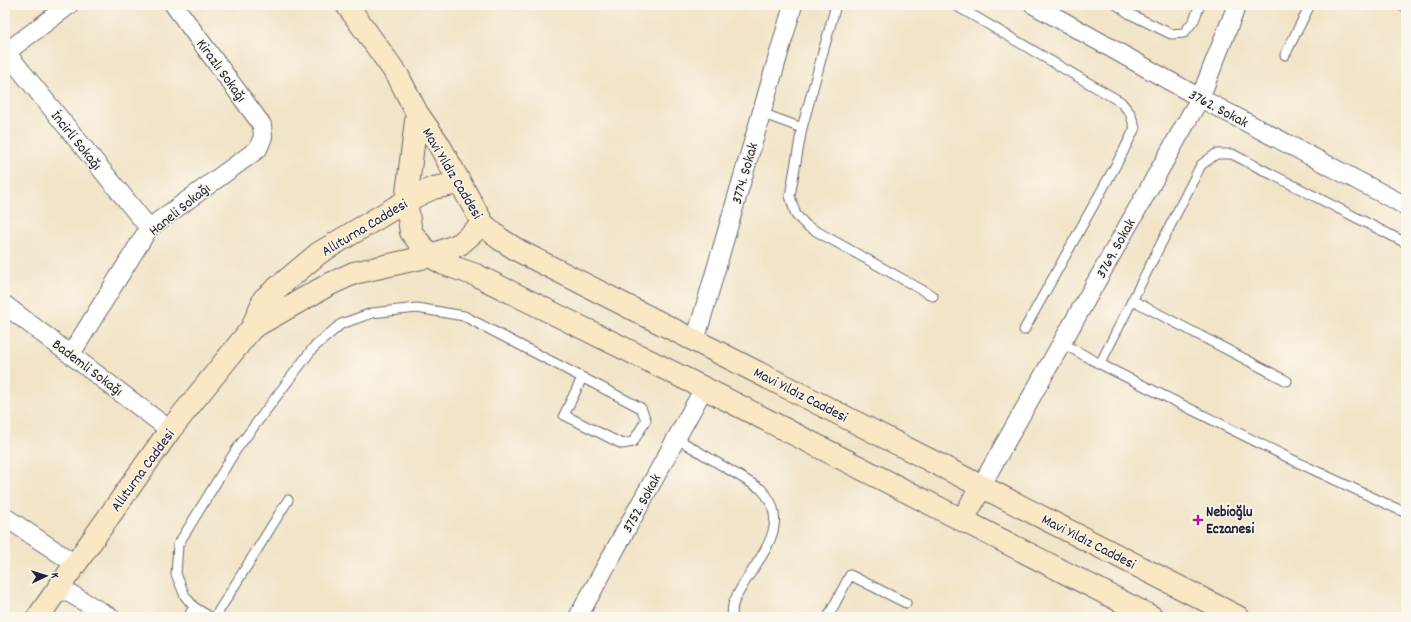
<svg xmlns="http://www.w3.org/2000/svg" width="1411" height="622" font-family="Dekko,sans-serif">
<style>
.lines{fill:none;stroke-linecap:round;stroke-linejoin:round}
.service-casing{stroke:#6a666c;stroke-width:11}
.minor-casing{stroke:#6a666c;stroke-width:20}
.secondary-casing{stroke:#6a666c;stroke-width:24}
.service{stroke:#fff;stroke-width:9}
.minor{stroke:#fff;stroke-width:18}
.secondary{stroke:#fae7c3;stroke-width:22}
.poi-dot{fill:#b5179e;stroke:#fbf7ec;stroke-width:1.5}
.labels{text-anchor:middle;stroke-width:3;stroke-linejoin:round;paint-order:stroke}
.street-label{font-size:15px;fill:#22223b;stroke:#fbf7ec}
.poi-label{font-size:15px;font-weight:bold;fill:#22223b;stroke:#fbf7ec;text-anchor:start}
</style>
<rect width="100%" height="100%" fill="#fbf7ec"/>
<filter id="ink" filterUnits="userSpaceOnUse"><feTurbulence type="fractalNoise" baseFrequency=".025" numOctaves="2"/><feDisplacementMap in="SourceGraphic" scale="8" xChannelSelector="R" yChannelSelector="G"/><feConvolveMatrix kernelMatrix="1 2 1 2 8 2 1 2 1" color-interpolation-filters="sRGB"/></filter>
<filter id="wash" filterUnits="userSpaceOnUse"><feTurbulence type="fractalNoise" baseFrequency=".012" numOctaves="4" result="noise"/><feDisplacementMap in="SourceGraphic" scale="16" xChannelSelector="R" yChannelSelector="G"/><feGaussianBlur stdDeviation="0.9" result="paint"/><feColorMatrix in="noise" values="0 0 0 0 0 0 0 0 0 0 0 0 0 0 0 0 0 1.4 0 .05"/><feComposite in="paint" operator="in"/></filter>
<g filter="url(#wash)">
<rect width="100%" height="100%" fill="#f1e4c7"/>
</g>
<g filter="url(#ink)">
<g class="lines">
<defs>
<path id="service" d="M836,5L802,128L790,196L796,215L807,226L933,296
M955,5L1121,102L1130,113L1135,128L1122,154L1024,330
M1117,5L1130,14L1171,34L1184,33L1194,20L1200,5
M1401,5L1406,8
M1285,55L1310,5
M761,113L802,128
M1132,300L1287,381
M1062,343L1100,364L1301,464L1406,513
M1100,364L1201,165L1216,154H1232L1406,243
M676,438L761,489C793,522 761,555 743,585C737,596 730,604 733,617
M188,617L194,607
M210,617L194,607L185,596L176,574L178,545L236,450L313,348L341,324L372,313L417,308L464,316L641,408L646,420L633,442L622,444L564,415L582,378
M215,617L288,500
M828,617L850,575L906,603"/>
<path id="minor" d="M1034,5L1200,98L1406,206
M5,51L149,228
M5,53L69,5
M5,305L170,430
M695,341L793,5
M71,354L149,228L258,149L263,137L262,125L174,5
M981,486L1200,98L1237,5
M5,517L75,564
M59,587L110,617
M578,617L704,388"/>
<path id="secondary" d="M347,5L398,76L417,113L438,143L483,224L500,239L519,251L1238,617
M417,113L406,201L411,232L430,256L444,264L476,275L704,388L1152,617
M460,183L433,188L406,201L319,253L264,299L252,328L328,285L354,273L430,256L460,244L483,224
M963,520L981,486
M38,617L170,430L252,328"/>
</defs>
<!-- service casing -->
<use href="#service" class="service-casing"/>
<!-- minor casing -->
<use href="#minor" class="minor-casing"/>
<!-- secondary casing -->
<use href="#secondary" class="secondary-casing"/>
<!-- service -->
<use href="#service" class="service"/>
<!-- minor -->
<use href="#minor" class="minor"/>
<!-- secondary -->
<use href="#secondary" class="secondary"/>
</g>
</g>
<!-- markers -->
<path class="poi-dot" d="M1196 514h4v4h4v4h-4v4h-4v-4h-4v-4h4z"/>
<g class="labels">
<!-- street labels -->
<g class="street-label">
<text transform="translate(222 70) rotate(54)" y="5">Kirazlı Sokağı</text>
<text transform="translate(1219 108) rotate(28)" y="5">3762. Sokak</text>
<text transform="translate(77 140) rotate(51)" y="5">İncirli Sokağı</text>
<text transform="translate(453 173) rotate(59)" y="5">Mavi Yıldız Caddesi</text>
<text transform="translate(744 173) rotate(-74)" y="5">3774. Sokak</text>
<text transform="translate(179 209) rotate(-39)" y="5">Haneli Sokağı</text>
<text transform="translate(364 227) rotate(-31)" y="5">Allıturna Caddesi</text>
<text transform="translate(1115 248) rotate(-61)" y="5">3769. Sokak</text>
<text transform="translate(88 367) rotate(37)" y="5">Bademli Sokağı</text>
<text transform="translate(801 394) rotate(27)" y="5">Mavi Yıldız Caddesi</text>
<text transform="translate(142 470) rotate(-54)" y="5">Allıturna Caddesi</text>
<text transform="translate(641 503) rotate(-61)" y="5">3752. Sokak</text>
<text transform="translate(1089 541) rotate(27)" y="5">Mavi Yıldız Caddesi</text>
</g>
<!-- poi labels -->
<g class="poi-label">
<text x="1206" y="516">Nebioğlu<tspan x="1206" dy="17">Eczanesi</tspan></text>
</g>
</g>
<!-- margin -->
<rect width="1411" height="622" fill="none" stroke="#fbf7ec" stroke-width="20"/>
<!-- north arrow -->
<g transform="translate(46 576) rotate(86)" stroke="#fbf7ec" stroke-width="3" paint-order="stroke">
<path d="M0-3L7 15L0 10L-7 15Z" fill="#22223b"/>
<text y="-6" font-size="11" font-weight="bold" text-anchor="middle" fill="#22223b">K</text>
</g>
</svg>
